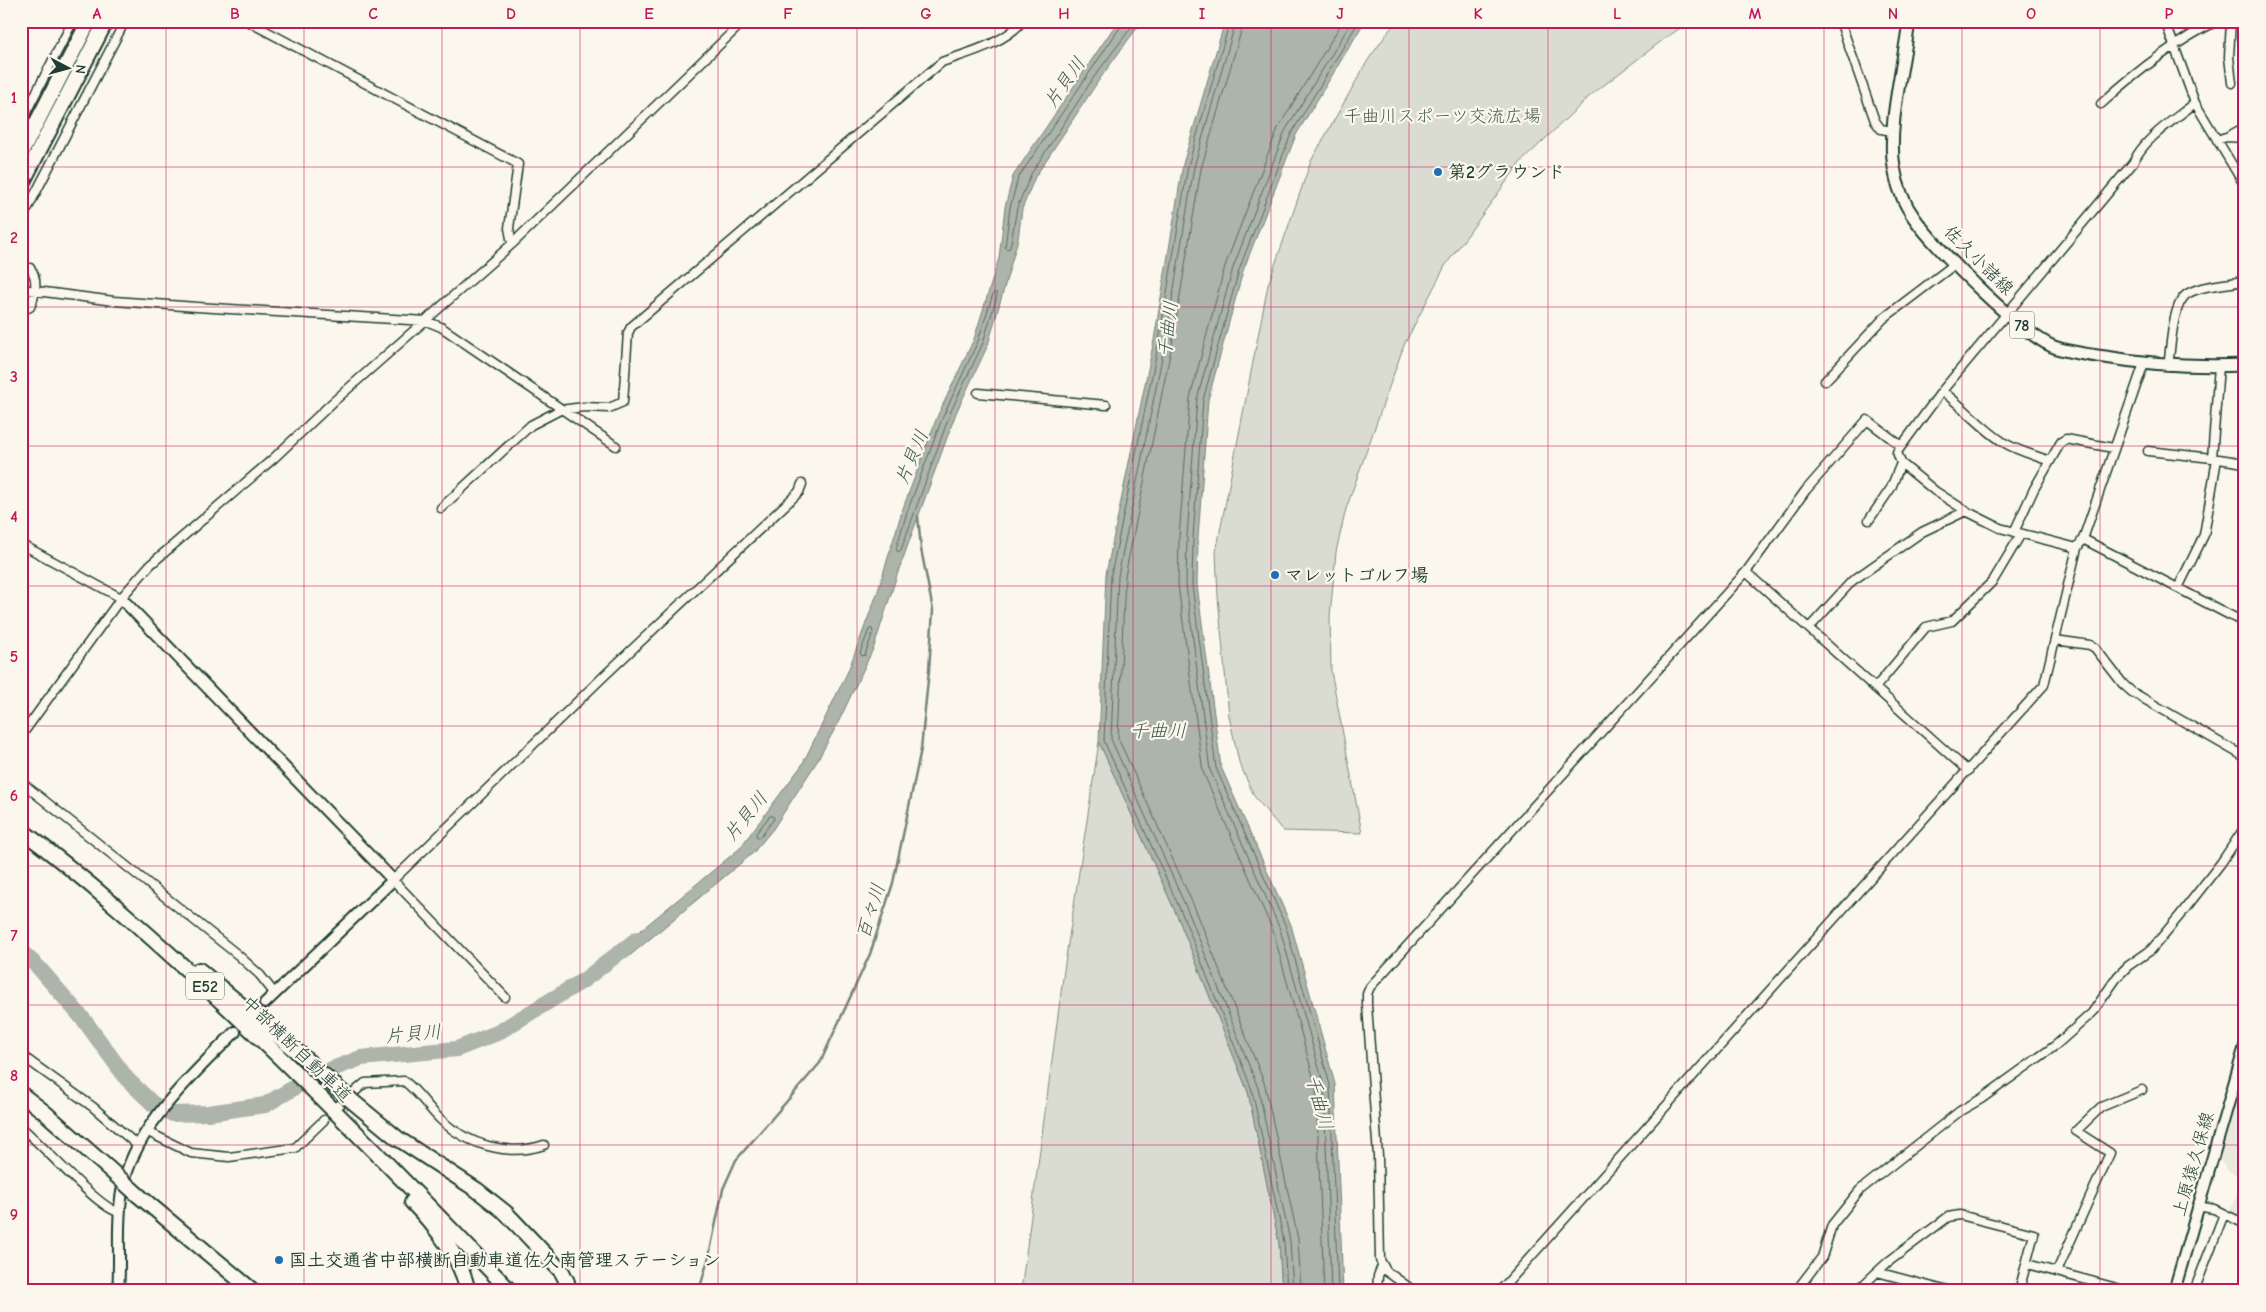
<svg xmlns="http://www.w3.org/2000/svg" width="2266" height="1312" font-family="'Comic Neue','Klee One',sans-serif">
<style>
.built{fill:#eae9de}
.green{fill:#dbdcd1;stroke:#7d8c82}
.water{fill:#adb4aa;stroke:#74847b}
.lines{fill:none;stroke-linecap:round;stroke-linejoin:round}
.shore{stroke:#586d63;stroke-width:1}
.stream{stroke:#74847b;stroke-width:2.5}
.river{stroke:#adb4aa;stroke-width:16}
.street-casing{stroke:#1f3d34;stroke-width:11}
.secondary-casing{stroke:#1f3d34;stroke-width:14}
.primary-casing{stroke:#1f3d34;stroke-width:15}
.highway-casing{stroke:#1f3d34;stroke-width:18}
.street{stroke:#fbf7ec;stroke-width:8}
.secondary{stroke:#fbf7ec;stroke-width:10}
.primary{stroke:#fbf7ec;stroke-width:11}
.highway{stroke:#fbf7ec;stroke-width:14}
.highway-bridge-casing{stroke:#1f3d34;stroke-width:18;stroke-linecap:butt}
.highway-bridge{stroke:#fbf7ec;stroke-width:14}
.grid{fill:none;stroke:#c2185b;stroke-width:1;stroke-opacity:0.55}
.poi-dot{fill:#1f6fb2;stroke:#fbf7ec;stroke-width:2}
.labels{text-anchor:middle;stroke-width:4.5;stroke-linejoin:round;paint-order:stroke}
.shield{fill:#fbf7ec;stroke:#61756b;stroke-width:1}
.shield-label{font-size:16px;font-weight:bold;fill:#1f3d34}
.park-label{font-size:18px;fill:#455d53;stroke:#fbf7ec}
.poi-label{font-size:18px;font-weight:bold;fill:#1f3d34;stroke:#fbf7ec;text-anchor:start}
.street-label{font-size:18px;fill:#1f3d34;stroke:#fbf7ec}
.water-label{font-size:19px;font-style:italic;fill:#425b52;stroke:#fbf7ec}
.neatline{fill:none;stroke:#c2185b;stroke-width:2}
.grid-label{font-size:16px;text-anchor:middle;font-weight:bold;fill:#c2185b}
</style>
<rect width="100%" height="100%" fill="#fbf7ec"/>
<filter id="ink" filterUnits="userSpaceOnUse"><feTurbulence type="fractalNoise" baseFrequency=".02" numOctaves="2"/><feDisplacementMap in="SourceGraphic" scale="10" xChannelSelector="R" yChannelSelector="G"/><feConvolveMatrix kernelMatrix="1 2 1 2 8 2 1 2 1" color-interpolation-filters="sRGB"/></filter>
<g filter="url(#ink)">
<!-- built -->
<path class="built" d="M2245,1074V1220L2230,1209L2244,1179L2228,1171L2220,1160Z"/>
<!-- green -->
<path class="green" d="M1396,21H1691L1664,39L1591,95L1520,163L1445,266L1404,345L1346,509L1336,552L1330,616L1331,671L1362,833L1283,831L1254,796L1239,762L1229,716L1218,597L1216,552L1268,285L1311,161L1368,60Z
M1099,742L1179,920L1248,1092L1279,1243L1282,1291H1021L1065,963Z"/>
<!-- water -->
<path class="water" d="M1118,21H1142L1099,80L1035,177L1022,209L1018,239L988,345L956,413L897,575L874,647L837,725L816,763L773,829L753,853L627,958L618,949L739,849L802,765L848,671L877,594L902,511L937,417L974,339L999,258L1005,207L1013,176Z
M1225,21H1365L1296,135L1243,271L1208,400L1198,538L1197,585L1221,767L1291,925L1335,1084L1343,1291H1282L1279,1243L1248,1092L1179,920L1099,742L1106,574L1154,340L1183,164Z"/>
<g class="lines">
<!-- shore -->
<path class="shore" d="M1122,21L1121,26L1018,178L1010,208L1005,247L1007,249L1010,248L1017,208L1031,174L1094,77L1136,21
M1230,21L1188,166L1159,341L1111,575L1104,741L1184,918L1252,1090L1284,1242L1287,1291
M1236,21L1194,167L1165,343L1118,576L1111,739L1190,916L1258,1088L1290,1241L1293,1291
M1244,21L1201,169L1172,344L1125,576L1118,738L1197,913L1265,1085L1298,1239L1301,1291
M996,293L997,296L983,343L951,411L901,550L898,552L896,549L907,512L942,419L978,341L993,294Z
M872,629L873,632L865,655L862,656L860,653L869,630Z
M770,816H773L774,819L760,837H757L756,834Z
M1324,1291L1316,1087L1273,931L1203,772L1178,585L1179,537L1190,398L1225,266L1278,128L1343,21
M1331,1291L1324,1086L1280,929L1210,770L1186,585L1187,537L1197,399L1233,268L1285,131L1352,21
M1338,1291L1330,1085L1286,927L1216,768L1192,585L1193,538L1203,400L1239,270L1291,134L1359,21"/>
<!-- stream -->
<path class="stream" d="M699,1291L709,1256L723,1189L736,1160L820,1063L870,954L893,883L921,749L929,670L933,610L921,549L918,516"/>
<!-- river -->
<path class="river" d="M21,951L39,968L84,1020L127,1079L153,1104L173,1114L208,1113L265,1105L314,1076L361,1058L457,1049L497,1033L584,980L637,939"/>
<defs>
<path id="street" d="M247,21L518,164L509,228L512,244
M1840,21L1875,121L1881,129L1893,131
M2165,21L2195,103L2245,186
M2231,21L2229,57L2232,83
M2101,104C2136,72 2174,42 2217,21
M21,122L73,21
M2227,137L2245,127
M2217,140L2226,137L2245,138
M21,221L125,21
M21,267L30,268C39,279 35,296 30,307L21,311
M21,289L114,301L197,307L426,321L441,327L616,446
M2168,366C2171,348 2172,304 2187,294C2202,285 2227,284 2245,281
M2219,366L2212,458L2245,463
M1825,381L1884,318L1955,264
M1942,391C1964,407 1980,427 2003,442C2017,451 2034,455 2050,461
M978,393L1106,405
M2148,451L2212,458
M441,508L531,425L560,410L584,407L609,408L623,402L628,333L631,327L942,62C970,52 1003,44 1023,21
M1869,520L1891,488L1901,463
M2014,532L2034,489L2061,442L2066,439L2113,448
M2083,539L2245,623
M21,544L121,598
M2077,548L2000,528L1966,511L1935,491L1901,463L1897,452L1942,391L2133,163C2144,138 2174,120 2195,103
M1746,572L1968,771
M2178,588L2204,535L2217,459
M1809,628L1852,581L1922,532L1966,511
M2055,640L2090,645L2095,648L2123,684L2132,692L2245,757
M1875,688L1926,627L1952,621L1993,581L2021,534
M21,736L121,598L150,565L274,458L333,402L512,244L744,21
M21,782L238,955L260,975L275,994
M505,997L393,880L604,676L799,492L802,484
M21,1055L93,1107L137,1145
M338,1106L365,1083L404,1081C419,1092 428,1108 441,1120C468,1145 509,1157 544,1145
M21,1127C42,1144 99,1209 119,1212
M146,1131L191,1153L229,1157L295,1148L324,1120
M2197,1206L2214,1209L2245,1224
M2027,1264L2128,1291
M2057,1271L2110,1153L2076,1131L2101,1107L2142,1090
M1877,1272L1888,1262L1948,1217L1960,1215L2034,1234L2019,1291
M1377,1291L1378,1276L1382,1266
M1414,1291L1386,1271L1380,1260L1378,1156L1367,1005V994L1370,987L1746,572L1806,490L1867,420L1900,445
M1500,1291L2044,685L2077,548L2083,539L2144,363
M1796,1291L1822,1257L1832,1225L1860,1190L1960,1111L1981,1099L2056,1045L2092,1013L2118,976L2128,966L2151,950L2181,914L2221,863L2245,827
M1857,1291L1877,1272L1948,1291
M2194,1291L2224,1214"/>
<path id="secondary" d="M121,598L393,880L265,1003
M118,1291C121,1258 116,1225 122,1192C132,1128 192,1076 235,1032
M2174,1291L2245,1046"/>
<path id="primary" d="M1909,21C1904,64 1887,127 1894,167C1897,186 1904,204 1915,219C1936,249 2025,338 2057,348C2073,353 2089,355 2105,357C2152,365 2197,367 2245,365"/>
<path id="highway" d="M21,153L89,21
M21,185L106,21
M21,830C87,879 148,934 208,989C312,1086 412,1188 510,1291
M199,970L301,1055
M21,1094L43,1111L108,1168
M352,1101L397,1138L477,1190L506,1213L562,1272L567,1282L568,1291
M138,1195L253,1291
M412,1202C436,1227 460,1256 468,1291"/>
</defs>
<!-- street casing -->
<use href="#street" class="street-casing"/>
<!-- secondary casing -->
<use href="#secondary" class="secondary-casing"/>
<!-- primary casing -->
<use href="#primary" class="primary-casing"/>
<!-- highway casing -->
<use href="#highway" class="highway-casing"/>
<!-- street -->
<use href="#street" class="street"/>
<!-- secondary -->
<use href="#secondary" class="secondary"/>
<!-- primary -->
<use href="#primary" class="primary"/>
<!-- highway -->
<use href="#highway" class="highway"/>
<defs>
<path id="highway-bridge" d="M301,1055L352,1101
M108,1168L138,1195"/>
</defs>
<!-- highway-bridge casing -->
<use href="#highway-bridge" class="highway-bridge-casing"/>
<!-- highway-bridge -->
<use href="#highway-bridge" class="highway-bridge"/>
</g>
</g>
<!-- grid -->
<path class="grid" d="M166,21V1291M304,21V1291M442,21V1291M580,21V1291M718,21V1291M857,21V1291M995,21V1291M1133,21V1291M1271,21V1291M1409,21V1291M1548,21V1291M1686,21V1291M1824,21V1291M1962,21V1291M2100,21V1291M21,167H2245M21,307H2245M21,446H2245M21,586H2245M21,726H2245M21,866H2245M21,1005H2245M21,1145H2245"/>
<!-- markers -->
<g class="poi-dot">
<circle cx="1438" cy="172" r="5"/>
<circle cx="1275" cy="575" r="5"/>
<circle cx="279" cy="1260" r="5"/>
</g>
<g class="labels">
<!-- shield labels -->
<g class="shield">
<rect x="2009.5" y="311.5" width="25" height="27" rx="4"/>
<rect x="186" y="972.5" width="38" height="27" rx="4"/>
</g>
<g class="shield-label">
<text x="2022" y="331">78</text>
<text x="205" y="992">E52</text>
</g>
<!-- park labels -->
<g class="park-label">
<text x="1442" y="122">千曲川スポーツ交流広場</text>
</g>
<!-- poi labels -->
<g class="poi-label">
<text x="1448" y="178">第2グラウンド</text>
<text x="1285" y="581">マレットゴルフ場</text>
<text x="289" y="1266">国土交通省中部横断自動車道佐久南管理ステーション</text>
</g>
<!-- street labels -->
<g class="street-label">
<text transform="translate(1979 260) rotate(45)" y="6">佐久小諸線</text>
<text transform="translate(297 1049) rotate(44)" y="6">中部横断自動車道</text>
<text transform="translate(2193 1164) rotate(-74)" y="6">上原猿久保線</text>
</g>
<!-- water labels -->
<g class="water-label">
<text transform="translate(1064 82) rotate(-55)" y="7">片貝川</text>
<text transform="translate(1167 329) rotate(-83)" y="7">千曲川</text>
<text transform="translate(911 457) rotate(-67)" y="7">片貝川</text>
<text x="1158" y="737">千曲川</text>
<text transform="translate(745 816) rotate(-51)" y="7">片貝川</text>
<text transform="translate(870 911) rotate(-73)" y="7">百々川</text>
<text transform="translate(413 1033) rotate(-5)" y="7">片貝川</text>
<text transform="translate(1320 1102) rotate(75)" y="7">千曲川</text>
</g>
</g>
<!-- margin -->
<rect width="2266" height="1312" fill="none" stroke="#fbf7ec" stroke-width="55"/>
<!-- north arrow -->
<g transform="translate(68 68) rotate(96)" stroke="#fbf7ec" stroke-width="4" paint-order="stroke">
<path d="M0-4L9 19L0 12L-9 19Z" fill="#1f3d34"/>
<text y="-8" font-size="14" font-weight="bold" text-anchor="middle" fill="#1f3d34">N</text>
</g>
<rect x="28" y="28" width="2210" height="1256" class="neatline"/>
<g class="grid-label">
<text x="97" y="19">A</text>
<text x="235" y="19">B</text>
<text x="373" y="19">C</text>
<text x="511" y="19">D</text>
<text x="649" y="19">E</text>
<text x="788" y="19">F</text>
<text x="926" y="19">G</text>
<text x="1064" y="19">H</text>
<text x="1202" y="19">I</text>
<text x="1340" y="19">J</text>
<text x="1478" y="19">K</text>
<text x="1617" y="19">L</text>
<text x="1755" y="19">M</text>
<text x="1893" y="19">N</text>
<text x="2031" y="19">O</text>
<text x="2169" y="19">P</text>
<text x="14" y="103">1</text>
<text x="14" y="243">2</text>
<text x="14" y="382">3</text>
<text x="14" y="522">4</text>
<text x="14" y="662">5</text>
<text x="14" y="801">6</text>
<text x="14" y="941">7</text>
<text x="14" y="1081">8</text>
<text x="14" y="1220">9</text>
</g>
</svg>
